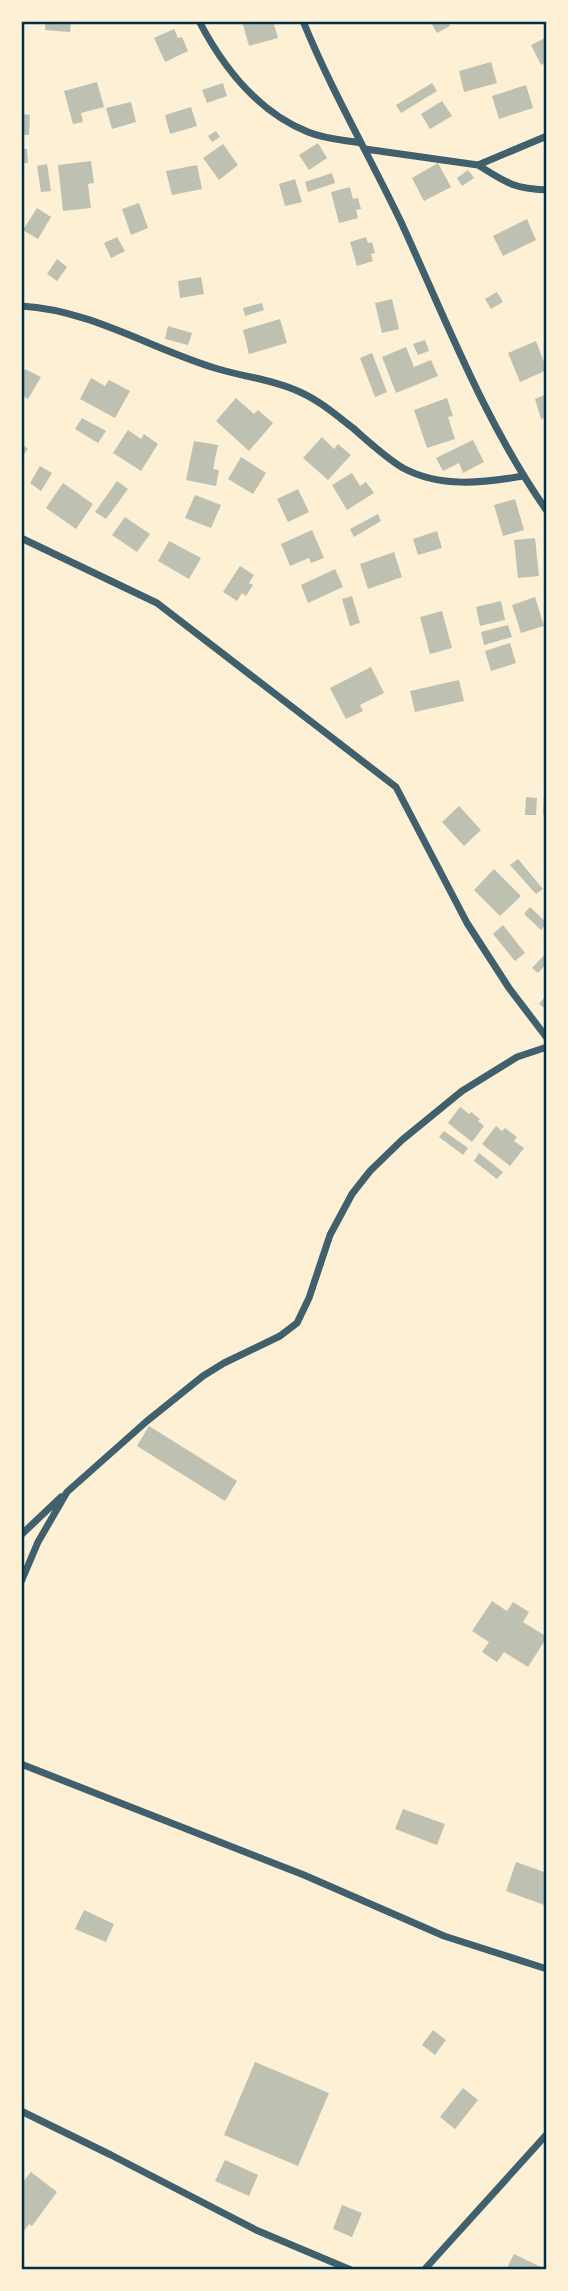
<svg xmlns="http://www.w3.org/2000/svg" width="568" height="2291" font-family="Quicksand,sans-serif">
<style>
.building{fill:#bec0b2}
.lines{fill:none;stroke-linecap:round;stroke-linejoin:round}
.minor{stroke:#3f606c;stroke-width:7}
.neatline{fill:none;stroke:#003049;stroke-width:2.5}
</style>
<rect width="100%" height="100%" fill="#fdf0d5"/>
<!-- building -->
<path class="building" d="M45,21H71L70,32L45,30Z
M242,21H273L278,38L249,46Z
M430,21H447L450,26L437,33Z
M174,29L178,38L182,37L188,51L165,62L154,38Z
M547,37V62L541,65L531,45Z
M491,62L497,83L464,92L459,71Z
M97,82L104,107L81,113L83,122L73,124L64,91Z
M223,83L227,96L207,103L202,90Z
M432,83L437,91L401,113L396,105Z
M526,85L533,108L499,119L492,96Z
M442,101L452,116L430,129L421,114Z
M131,102L136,122L112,129L106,108Z
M191,107L197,126L170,134L165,115Z
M21,114L30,115L29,135H21Z
M216,131L220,137L212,142L208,136Z
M318,143L327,158L309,170L299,155Z
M223,144L238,165L219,180L203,158Z
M21,149H27L28,163H21Z
M91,161L94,183L88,184L91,208L63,211L58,165Z
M438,163L451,187L424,201L412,178Z
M47,164L51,191L41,192L37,166Z
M197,165L202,189L172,195L166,171Z
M468,170L474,178L462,186L457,178Z
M332,173L335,183L308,192L305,182Z
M295,179L302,202L285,206L279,184Z
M350,187L353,199L358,198L361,209L356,210L358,218L339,223L331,192Z
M139,203L148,228L131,235L122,209Z
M37,208L51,217L38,239L23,230Z
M527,219L536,240L503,256L493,236Z
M117,237L125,251L111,258L104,243Z
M366,237L368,243L372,242L375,253L371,254L373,261L357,266L350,242Z
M57,259L67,267L57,281L47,274Z
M201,277L204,294L180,298L178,281Z
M497,292L503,302L491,309L485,299Z
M392,299L399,329L382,333L375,303Z
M262,303L264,310L245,316L243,308Z
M280,319L287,343L249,354L243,330Z
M168,326L192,333L188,345L165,339Z
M425,340L429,351L418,355L413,344Z
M536,341L547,370L520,382L508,353Z
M406,347L414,367L431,360L438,376L396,393L382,357Z
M372,353L387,392L375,397L360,358Z
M25,369L41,377L28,399L21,395V376Z
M91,378L105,386L109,380L130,391L115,418L80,399Z
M547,394V417L541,419L535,399Z
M236,398L254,414L258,410L273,423L249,451L216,421Z
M447,398L453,416L448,417L455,439L427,448L414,410Z
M82,418L106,431L98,443L75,429Z
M128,430L141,439L144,434L158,444L141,471L113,453Z
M322,437L334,449L338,444L351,455L328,480L303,458Z
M473,440L484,462L463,473L459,463L443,471L436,458Z
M194,441L218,445L213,469L219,470L216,486L186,480Z
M21,443L28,449L21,458Z
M241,457L266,473L253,494L228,479Z
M40,466L52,473L41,491L30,483Z
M352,473L360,486L366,482L374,493L347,510L332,485Z
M117,481L128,489L106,519L95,512Z
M63,483L93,504L76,529L46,508Z
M298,489L309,512L288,522L277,499Z
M195,495L221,505L211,528L185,518Z
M515,499L524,530L503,536L494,505Z
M378,514L381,521L354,537L350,529Z
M125,517L150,534L137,552L112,535Z
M312,530L324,558L311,563L309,558L290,566L281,544Z
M437,531L442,548L418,555L413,539Z
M535,538L539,576L518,578L514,540Z
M169,541L201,558L189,579L158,561Z
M394,552L402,577L368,589L360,564Z
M240,566L254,575L249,583L253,585L246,596L242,593L237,601L223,592Z
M335,569L343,587L308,603L301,585Z
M352,596L360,623L350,626L342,599Z
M535,597L544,626L521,633L512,605Z
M501,601L505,620L480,626L476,607Z
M442,611L452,648L430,654L420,617Z
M508,625L512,637L484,645L481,632Z
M510,643L516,663L491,671L485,651Z
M371,667L384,693L360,705L363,711L346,719L330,688Z
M459,680L464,701L415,712L410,691Z
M544,792H547V815H543Z
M526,797L537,798L536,815H525Z
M459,806L481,830L464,846L442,822Z
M518,859L543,889L536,894L510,865Z
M494,869L521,896L500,916L474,890Z
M530,907L547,923L541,930L524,914Z
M503,925L525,953L515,961L493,934Z
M547,952V963L538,973L532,968Z
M547,994V1010L539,1004Z
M460,1107L469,1114L471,1112L480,1119L478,1121L484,1126L472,1142L448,1123Z
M496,1126L502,1131L505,1128L517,1137L514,1141L524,1148L510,1166L482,1144Z
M444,1131L468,1148L463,1155L439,1137Z
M479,1153L503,1172L497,1179L474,1161Z
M149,1426L237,1481L225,1501L137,1446Z
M492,1601L507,1611L513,1602L529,1612L523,1622L547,1637L528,1667L504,1652L497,1662L482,1652L489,1642L472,1631Z
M403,1809L445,1824L437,1845L395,1829Z
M516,1862L547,1873V1906L506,1891Z
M84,1910L114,1924L106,1942L75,1929Z
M433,2030L446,2040L435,2055L422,2045Z
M255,2062L329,2093L298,2166L224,2135Z
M463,2088L478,2100L455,2129L440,2117Z
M225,2160L258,2175L249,2196L215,2181Z
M31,2172L57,2192L32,2226L29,2224L21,2235V2182L22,2183Z
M342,2205L362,2213L352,2237L333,2229Z
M514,2254L547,2270H506Z"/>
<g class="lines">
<!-- minor -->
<path class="minor" d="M199,21C223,67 258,112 308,132C325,139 343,140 361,143
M303,21C331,90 369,155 401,222C446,320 485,423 547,511
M365,149L478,165L547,136
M478,165C507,183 512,188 547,190
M21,306C92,310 151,349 218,369C245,377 275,380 300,392C320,401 336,415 353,428C369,442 385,457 403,468C440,488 483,483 523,476
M21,538L157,603L396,787L467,923L509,988L547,1038
M21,1535L61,1497
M21,1582L38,1542L67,1492L147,1421L203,1376L224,1363L280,1336L297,1323L309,1298L330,1235L352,1194L370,1171L402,1140L462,1091L517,1057L547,1047
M21,1764L304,1875L444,1936L547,1969
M21,2111L111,2155L256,2230L351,2270
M424,2270L547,2134"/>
</g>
<!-- border -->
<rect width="568" height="2291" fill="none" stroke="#fdf0d5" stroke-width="46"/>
<rect x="23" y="23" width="522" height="2245" class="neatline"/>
</svg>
